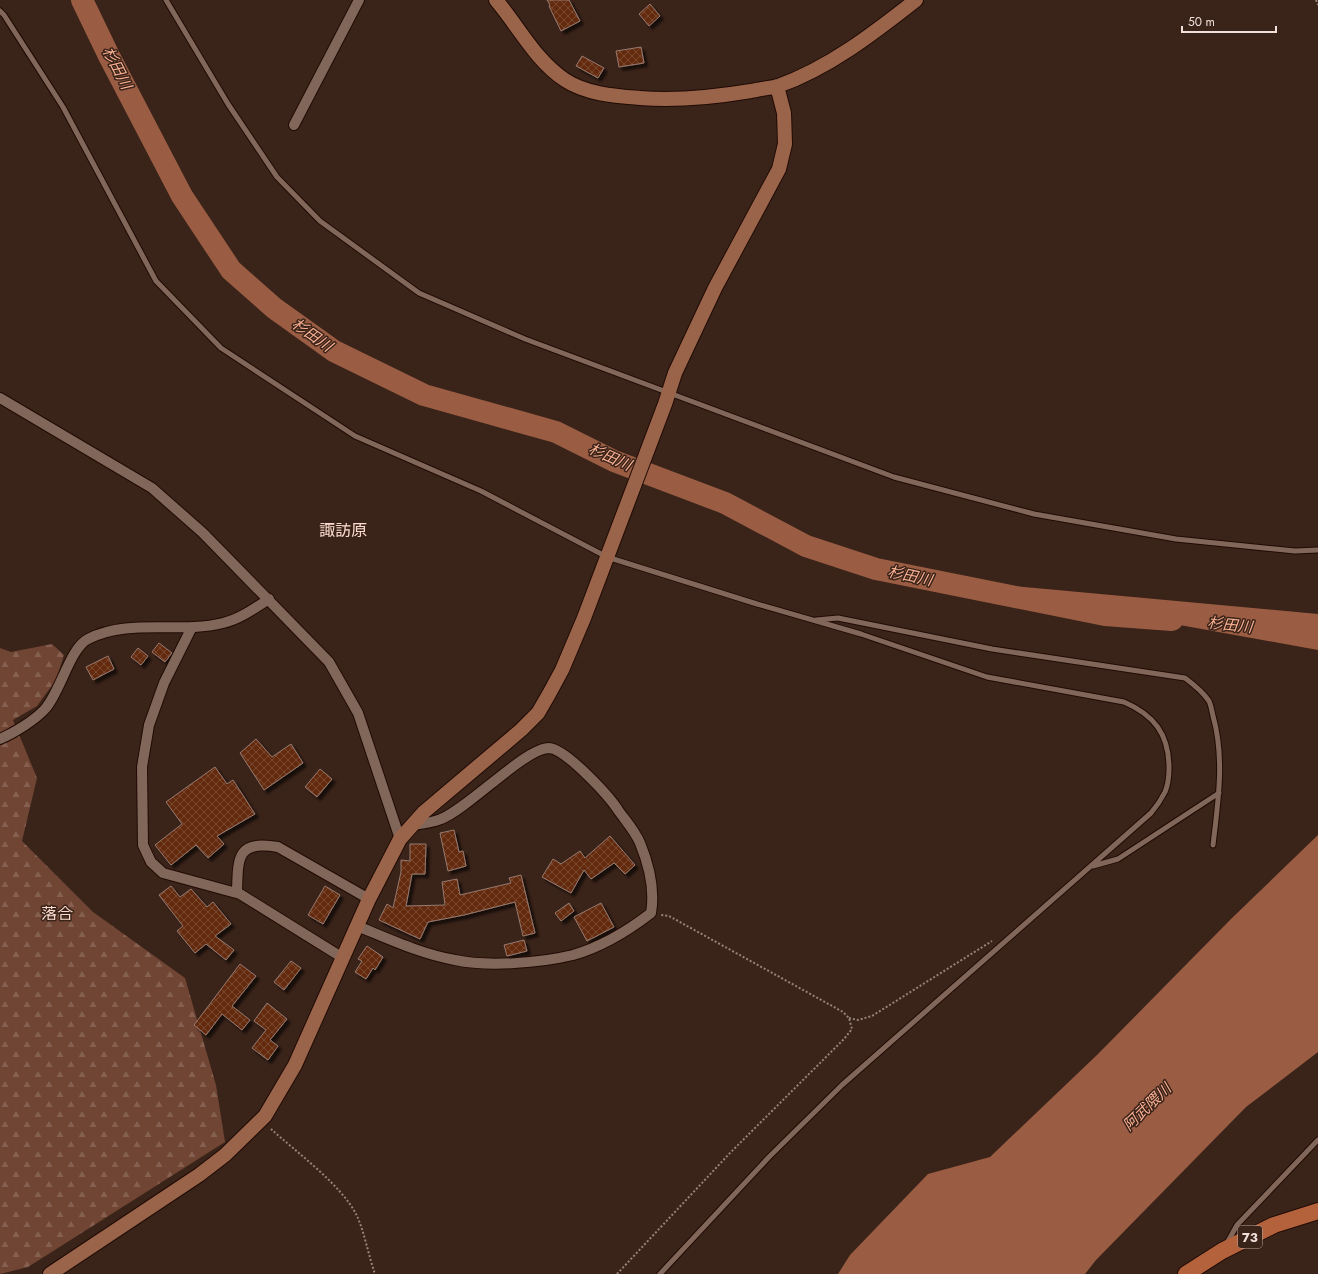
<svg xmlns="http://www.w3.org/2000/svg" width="1318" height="1274" font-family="Jost,'Noto Sans JP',sans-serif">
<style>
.forest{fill:url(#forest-firs)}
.water{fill:#9a5d43}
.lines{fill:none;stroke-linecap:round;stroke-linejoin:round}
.river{stroke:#9a5d43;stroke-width:22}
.building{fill:url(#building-cross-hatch);stroke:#977a6f;filter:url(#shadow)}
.lane-casing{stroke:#200b04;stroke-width:7}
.street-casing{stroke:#200b04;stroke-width:12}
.secondary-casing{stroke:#200b04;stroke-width:16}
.primary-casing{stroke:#200b04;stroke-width:18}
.path{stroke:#97837b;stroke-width:2;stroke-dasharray:2 2;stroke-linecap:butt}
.lane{stroke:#81665a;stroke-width:5}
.street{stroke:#81665a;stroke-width:10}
.secondary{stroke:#9a644b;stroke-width:14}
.primary{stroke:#b3623b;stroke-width:16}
.labels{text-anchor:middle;stroke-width:3;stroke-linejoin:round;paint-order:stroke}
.shield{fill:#3a2319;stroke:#baa7a0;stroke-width:1}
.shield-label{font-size:13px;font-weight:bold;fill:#f1e0da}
.water-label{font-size:15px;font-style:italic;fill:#fbb294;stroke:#3a2319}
.quarter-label{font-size:16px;fill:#fbdbce;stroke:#3a2319}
</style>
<defs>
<pattern id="forest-firs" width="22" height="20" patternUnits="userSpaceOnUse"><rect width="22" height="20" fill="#704533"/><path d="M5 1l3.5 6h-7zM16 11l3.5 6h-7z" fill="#856050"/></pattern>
<pattern id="building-cross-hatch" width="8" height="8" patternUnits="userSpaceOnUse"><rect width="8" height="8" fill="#632b11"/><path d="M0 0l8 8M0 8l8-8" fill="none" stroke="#7a4933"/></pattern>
<filter id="shadow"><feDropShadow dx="3.5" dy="3.5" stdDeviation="1" flood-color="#0009"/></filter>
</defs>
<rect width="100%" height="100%" fill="#3a2319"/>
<!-- forest -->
<path class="forest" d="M52,644L64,655L56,680L37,706L13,720L37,778L22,841L93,912L185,978L216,1085L225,1142L28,1267L0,1274V648L11,652Z"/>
<!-- water -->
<path class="water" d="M915,577L1318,614V650Z
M1318,835V1052L1246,1107L1096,1260L1085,1274H838L850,1255L928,1174L990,1157L1098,1054L1231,919Z"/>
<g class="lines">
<!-- river -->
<path class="river" d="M82,0L109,56L182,196L231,270L274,308L334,351L424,395L556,432L614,461L725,503L806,546L876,569L1105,615L1172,620"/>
</g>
<!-- building -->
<path class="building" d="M547,0H569L580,21L561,31L549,6L550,5Z
M650,4L660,16L649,26L639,14Z
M641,47L644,63L619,67L616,51Z
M582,56L604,68L598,78L576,66Z
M159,643L172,653L165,662L152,652Z
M138,648L148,656L141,665L131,657Z
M108,656L114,669L93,680L86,667Z
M256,739L272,757L291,744L303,763L264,790L240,753Z
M215,767L227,784L233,780L255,814L217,836L224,844L208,858L196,845L171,865L155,845L182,824L166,802Z
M320,769L332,779L317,797L305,787Z
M454,830L459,852L463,851L466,866L448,871L440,833Z
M610,836L635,865L625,874L614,863L591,879L584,870L571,893L542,877L553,859L561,864L580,851L585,858Z
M410,844H426L425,874H412L406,906L445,905L442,882L457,879L460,895L511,883L509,878L521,875L535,933L523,936L515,902L464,915L428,922L420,939L379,920L387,904L393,908L401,872V860L410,861Z
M171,886L180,897L191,889L207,907L213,902L231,924L215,936L234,950L226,960L206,944L195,953L177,931L183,926L159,895Z
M325,886L340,895L323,924L308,915Z
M569,903L574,911L561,921L555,913Z
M601,903L614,927L587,941L574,917Z
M524,940L527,951L507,956L504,945Z
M367,946L383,957L375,970L373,968L366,979L355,972L362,961L358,959Z
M291,961L301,968L284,990L274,982Z
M240,964L256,976L232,1006L250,1020L242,1030L222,1014L206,1035L194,1025Z
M267,1003L287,1019L270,1040L278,1046L268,1060L252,1048L266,1030L254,1021Z"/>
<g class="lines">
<defs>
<path id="lane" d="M166,0L228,104L277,177L320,221L419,293L525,339L894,477L1034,514L1176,539L1295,551L1318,550
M0,11L4,15L63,107L156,281L221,348L355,436L481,491L607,557L757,604L861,634L987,677L1124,702C1154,715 1169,734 1169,768C1169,776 1168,785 1165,792C1161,800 1156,807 1151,813L842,1085L769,1157L660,1274
M816,620L838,618L992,649L1185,678C1193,684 1203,692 1209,701C1211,705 1212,712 1213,716C1225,758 1218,802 1213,845
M1093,866L1118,859L1219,793
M1227,1243L1237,1225L1318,1140"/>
<path id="street" d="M294,125L359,0
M0,398L152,488L203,533L329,662L358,713L400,839
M192,627L164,683L149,725L142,767L143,845L151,862L163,873L240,894L343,958
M0,739C14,733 35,720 45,709C60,693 70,648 88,639C129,618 179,634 223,623C240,619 255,608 269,599
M237,893C238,858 236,840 278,847L369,899
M357,926C389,939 421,954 455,960C488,967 540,963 573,955C601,947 629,930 651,913C655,890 649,865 640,843C635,831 625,820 618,810C609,796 566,749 549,748C525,748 469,808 441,819C432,823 421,824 412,825"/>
<path id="secondary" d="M496,0C519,27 535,60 565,80C586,94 615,96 640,98C677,101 715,97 751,91C760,89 770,88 778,86C829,68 874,33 916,0
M50,1274L199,1175L225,1155L265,1116L295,1065L369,899L400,839L424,812L521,730L538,713L549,694L562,670L584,618L665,404L675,373L715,288L779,169L785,144L784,113L777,86"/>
<path id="primary" d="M1186,1274L1222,1251L1274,1225L1318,1211"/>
</defs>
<!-- lane casing -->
<use href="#lane" class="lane-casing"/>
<!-- street casing -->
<use href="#street" class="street-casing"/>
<!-- secondary casing -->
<use href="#secondary" class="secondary-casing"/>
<!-- primary casing -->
<use href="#primary" class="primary-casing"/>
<!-- path -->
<path class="path" d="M1316,0L1318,5
M849,1018L858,1020L872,1016L992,941
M271,1129C296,1152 342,1185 357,1216C364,1231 369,1257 375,1274
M617,1274L730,1153L844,1039L852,1029L849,1018L843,1012L669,916L661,915"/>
<!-- lane -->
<use href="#lane" class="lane"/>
<!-- street -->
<use href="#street" class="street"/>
<!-- secondary -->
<use href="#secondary" class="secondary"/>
<!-- primary -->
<use href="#primary" class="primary"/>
</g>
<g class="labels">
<!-- shield labels -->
<rect class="shield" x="1238" y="1226" width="24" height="22" rx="3"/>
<g class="shield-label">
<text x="1250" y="1242">73</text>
</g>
<!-- water labels -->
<g class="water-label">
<text transform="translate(117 68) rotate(63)" y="5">杉田川</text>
<text transform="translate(312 335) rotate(35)" y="5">杉田川</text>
<text transform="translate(610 457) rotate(24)" y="5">杉田川</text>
<text transform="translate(910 576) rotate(12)" y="5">杉田川</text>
<text transform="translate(1230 625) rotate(6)" y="5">杉田川</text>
<text transform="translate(1147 1107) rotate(-44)" y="5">阿武隈川</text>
</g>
<!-- quarter labels -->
<g class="quarter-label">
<text x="343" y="536">諏訪原</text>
<text x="57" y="919">落合</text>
</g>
</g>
<!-- scale -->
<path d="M1182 26v6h94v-6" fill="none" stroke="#f1e0da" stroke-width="2"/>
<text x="1188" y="26" font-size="12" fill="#f1e0da" stroke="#3a2319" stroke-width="3" paint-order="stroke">50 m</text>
</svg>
